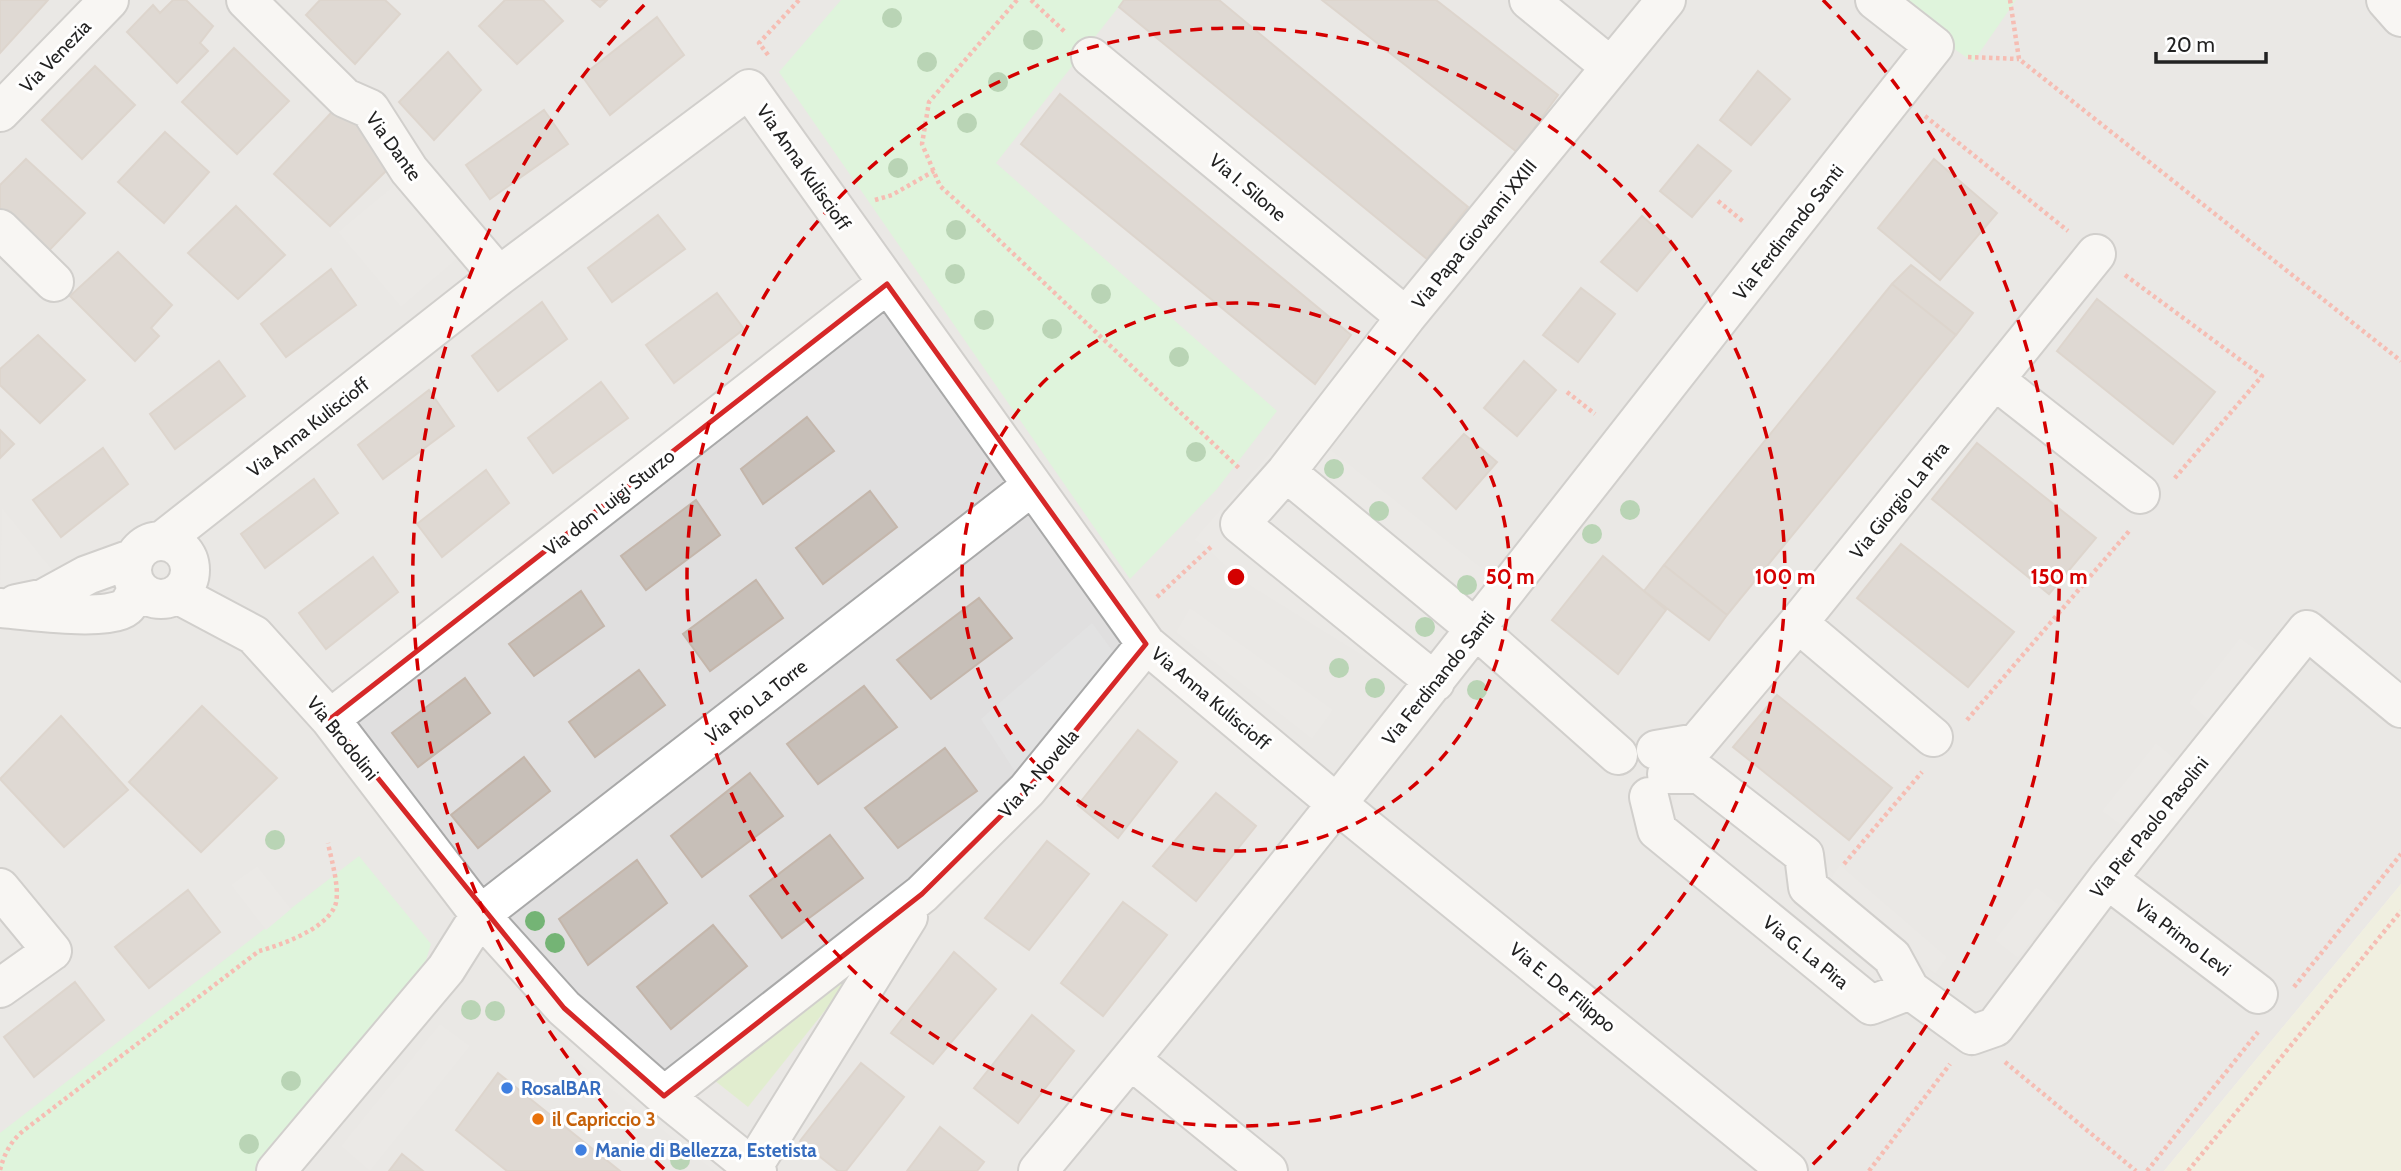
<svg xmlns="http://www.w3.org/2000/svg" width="2401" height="1171" font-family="Cabin,sans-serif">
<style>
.residential{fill:#e0dfdf}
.farmland{fill:#eef0d5}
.grass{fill:#cdebb0}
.park{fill:#c8facc}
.parking{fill:#e2e2e2}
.building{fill:#c7bfb8;stroke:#c4b6ab;stroke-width:2}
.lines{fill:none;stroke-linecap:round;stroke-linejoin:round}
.minor-casing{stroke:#a9a9a9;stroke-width:42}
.path{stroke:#fa8072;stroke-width:4.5;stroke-dasharray:3.5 3.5;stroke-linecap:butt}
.minor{stroke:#fff;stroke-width:38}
.tree{fill:#74b475}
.marked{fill:none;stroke:#d62828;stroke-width:5;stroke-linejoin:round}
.ring{fill:none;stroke:#d40000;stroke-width:3.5;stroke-dasharray:12 9}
.shop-dot{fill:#3f7fe0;stroke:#fff;stroke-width:2.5}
.food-dot{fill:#e8710a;stroke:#fff;stroke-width:2.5}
.labels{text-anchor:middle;stroke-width:6;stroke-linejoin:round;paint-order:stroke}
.street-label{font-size:19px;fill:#222;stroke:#fff}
.shop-label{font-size:19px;font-weight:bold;fill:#366cbe;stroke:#fff;text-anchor:start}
.food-label{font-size:19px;font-weight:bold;fill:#c56008;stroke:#fff;text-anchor:start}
.centre{fill:#d40000;stroke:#fff;stroke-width:3.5}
.ring-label{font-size:21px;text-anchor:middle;font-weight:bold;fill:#d40000;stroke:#fff;stroke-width:6;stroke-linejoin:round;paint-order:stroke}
</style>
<rect width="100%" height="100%" fill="#f2efe9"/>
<!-- residential -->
<path class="residential" d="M0,0H2401V884L2164,1171H0Z"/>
<!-- farmland -->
<path class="farmland" d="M2401,884V1171H2164Z"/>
<!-- grass -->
<path class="grass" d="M871,953L748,1107L714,1080Z"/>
<!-- park -->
<path class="park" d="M841,0H1124L996,163L1277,411L1217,489L1130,579L779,72Z
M1884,0H2016L1973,62Z
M359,856L431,944L423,970L256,1171H0V1133Z"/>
<!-- parking -->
<path class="parking" d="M395,185L465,252L401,307L338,232Z
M1296,423L1492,576L1405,682L1241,580L1203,545L1194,540Z
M2,508L58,577L0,586Z
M1190,608L1333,710L1312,739L1176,632Z
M1092,623L1135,682L1027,790L981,719Z
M2240,638L2262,654L2210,721L2189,703Z
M2156,743L2175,759L2121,825L2102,811Z
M1690,782L1791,861L1886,965L1874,984L1664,812Z
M1840,865L1947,957L1935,974L1828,882Z
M257,866L291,909L266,930L231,885Z
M2036,887L2059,905L2018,958L1995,940Z
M440,1024L470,1046L370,1171L341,1146Z
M575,1039L741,1171H714L566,1053Z"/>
<!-- building -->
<path class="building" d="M0,0H48L0,53Z
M173,0H186L213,26L200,43L208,51L177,83L127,32L153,5L160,13Z
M320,0H385L400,14L355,64L306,15Z
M505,0H543L563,21L517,64L479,26Z
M592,0H607L600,7Z
M1124,0H1219L1468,207L1427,259L1119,7Z
M1322,0H1436L1558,95L1517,152Z
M657,17L684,55L610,115L582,76Z
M234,48L289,101L237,154L182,102Z
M448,52L481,90L434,140L399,102Z
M95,66L135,105L82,159L42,120Z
M1758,71L1790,99L1751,145L1720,120Z
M1060,94L1351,335L1315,384L1021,144Z
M345,98L386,171L330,226L274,174Z
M544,110L568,144L490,199L466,165Z
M165,132L209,172L164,223L118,182Z
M1698,145L1731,171L1692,217L1660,191Z
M26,159L85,213L36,264L0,229V185Z
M1934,159L1997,213L1940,280L1878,228Z
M236,206L285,255L238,299L188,253Z
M658,215L685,249L612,302L588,268Z
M1642,216L1675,245L1637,291L1601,262Z
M118,252L172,305L151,328L159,336L135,361L70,296Z
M1911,265L1973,313L1956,335L1892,284Z
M331,269L356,305L286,357L261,324Z
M1892,284L1956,335L1727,615L1664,565Z
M1581,288L1615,314L1578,362L1543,335Z
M717,293L744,329L674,383L646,345Z
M2097,299L2215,392L2173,444L2057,351Z
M542,302L567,339L498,391L472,356Z
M38,335L85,380L40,423L0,385V369Z
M219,361L245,396L175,449L150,414Z
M1524,361L1556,390L1517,436L1484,408Z
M601,382L628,418L553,473L528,438Z
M429,390L454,426L383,479L358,445Z
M807,417L834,451L763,504L741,469Z
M0,430L14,444L0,458Z
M1464,434L1497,462L1456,509L1423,478Z
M1977,443L2096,538L2049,594L1932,499Z
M103,448L128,484L61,537L33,500Z
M486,470L509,503L442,557L417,524Z
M314,479L338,513L265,568L241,534Z
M870,491L897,527L823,584L796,548Z
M696,500L720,535L646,590L621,556Z
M1901,544L2014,632L1968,687L1857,598Z
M1603,556L1666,610L1618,674L1552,620Z
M373,557L398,592L326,649L299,613Z
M1664,565L1727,615L1709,640L1644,591Z
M756,580L783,618L710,671L683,634Z
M581,591L604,626L534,676L509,644Z
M979,598L1012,638L931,699L897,660Z
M639,670L665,705L595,757L569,722Z
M465,678L490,713L418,767L392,733Z
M864,686L897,727L818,784L787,744Z
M1777,695L1892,788L1849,840L1733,747Z
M202,706L277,778L201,852L129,782Z
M61,716L128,790L64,847L0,779Z
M1138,730L1177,762L1118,838L1078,805Z
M945,748L977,791L898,848L865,808Z
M524,757L550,791L478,848L451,815Z
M750,773L783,816L702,877L671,836Z
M1216,793L1256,826L1196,901L1153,866Z
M830,835L863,878L782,938L750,896Z
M1047,841L1089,874L1029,950L985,918Z
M637,860L667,903L588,965L559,919Z
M188,890L220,932L149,988L115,947Z
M1123,902L1167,935L1103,1016L1061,983Z
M713,925L747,966L671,1029L637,987Z
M954,952L996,989L933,1064L891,1033Z
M75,982L104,1020L34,1077L4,1037Z
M1032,1015L1074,1051L1018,1123L974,1088Z
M861,1063L904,1097L846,1171H838L800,1141Z
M498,1073L620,1171H507L456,1130Z
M940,1127L984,1162L977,1171H907Z
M402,1154L423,1171H389Z"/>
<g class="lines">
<defs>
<path id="minor" d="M246,0L345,98L370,109L409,170L499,276
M1529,0L1611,67
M2386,0L2401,17
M1091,57L1406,317
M0,112L109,0
M0,229L54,282
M1995,380L2140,494
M1286,472L1477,630L1618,755
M162,541L499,276L749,89L1146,644L1337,804L1788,1171
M132 570a29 29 0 1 1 58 0a29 29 0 1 1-58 0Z
M177,594L254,635L330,719L480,915L564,1008L664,1096L757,1171
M16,604L45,598L87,575L134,558
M0,608C24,610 109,622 126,607C131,603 135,593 138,588
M1798,623L1933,737
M1435,682L1240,524L1286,472L1406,317L1666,0
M330,719L887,284
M1656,750L1697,743L1798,623L2096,254
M1667,774H1700L1804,855L1808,887L1892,957L1910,990L1972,1035L1995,1027L2107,879L2307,630L2401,708
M1649,797L1657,830L1871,1005L1910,990
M2107,879L2258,994
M0,888L52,951L0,988
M1131,1060L1268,1171
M664,1096L922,894L1027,790L1146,644
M752,1168L908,917
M276,1171L446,969L480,915L1032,486
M1038,1171C1345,803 1636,421 1934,46L1875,0"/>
</defs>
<!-- minor casing -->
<use href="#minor" class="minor-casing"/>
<!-- path -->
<path class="path" d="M1017,0L929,102L922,144L940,186L981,223L1241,470
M1031,0L1066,33
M2010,0L2019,59L2401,361
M768,55L759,43L799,0
M1968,57L2019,59
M1925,116L2068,231
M875,200L892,195L934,171
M1718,201L1745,223
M2125,275L2262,376L2174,479
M1567,392L1595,414
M1157,597L1212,546
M1967,720L2130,530
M1844,864L1922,772
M2294,987L2401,854
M2005,1062L2136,1171
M0,1170C4,1154 11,1141 23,1131L259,951C281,945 323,930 334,908C342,894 331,859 328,843
M1869,1171L1950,1064
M2147,1171L2258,1032
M2188,1171L2401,911"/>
<!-- minor -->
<use href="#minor" class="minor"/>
</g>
<!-- trees -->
<g class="tree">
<circle cx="892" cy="18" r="10"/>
<circle cx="1033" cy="40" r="10"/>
<circle cx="927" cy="62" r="10"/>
<circle cx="998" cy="82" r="10"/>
<circle cx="967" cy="123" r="10"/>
<circle cx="898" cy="168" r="10"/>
<circle cx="956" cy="230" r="10"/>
<circle cx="955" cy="274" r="10"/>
<circle cx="1101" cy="294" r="10"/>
<circle cx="984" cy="320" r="10"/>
<circle cx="1052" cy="329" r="10"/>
<circle cx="1179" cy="357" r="10"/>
<circle cx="1196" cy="452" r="10"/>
<circle cx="1334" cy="469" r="10"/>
<circle cx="1630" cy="510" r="10"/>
<circle cx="1379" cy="511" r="10"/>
<circle cx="1592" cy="534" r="10"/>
<circle cx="1467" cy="585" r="10"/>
<circle cx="1425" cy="627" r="10"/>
<circle cx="1339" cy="668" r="10"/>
<circle cx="1375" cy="688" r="10"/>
<circle cx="1477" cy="690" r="10"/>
<circle cx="275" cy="840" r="10"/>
<circle cx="535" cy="921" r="10"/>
<circle cx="555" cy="943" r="10"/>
<circle cx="471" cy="1010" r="10"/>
<circle cx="495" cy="1011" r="10"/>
<circle cx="291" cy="1081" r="10"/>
<circle cx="249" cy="1144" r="10"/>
<circle cx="680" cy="1160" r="10"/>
</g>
<!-- marked area -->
<path d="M0 0H2401V1171H0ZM887,284L1146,644L1027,790L922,894L664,1096L564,1008L330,719Z" fill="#f2efe9" fill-opacity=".55" fill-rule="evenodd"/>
<path class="marked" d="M887,284L1146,644L1027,790L922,894L664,1096L564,1008L330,719Z"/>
<!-- distance rings -->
<g class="ring">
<circle cx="1236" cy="577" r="274"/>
<circle cx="1236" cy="577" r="549"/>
<path d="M664 1169A823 823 0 0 1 649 0M1823 0A823 823 0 0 1 1808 1169"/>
</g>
<!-- markers -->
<g class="shop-dot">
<circle cx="507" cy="1088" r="7"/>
<circle cx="581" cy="1150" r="7"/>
</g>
<circle class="food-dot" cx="538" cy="1119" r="7"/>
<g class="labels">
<!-- street labels -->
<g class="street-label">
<text transform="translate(55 56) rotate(-46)" y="7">Via Venezia</text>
<text transform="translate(394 146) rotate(54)" y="7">Via Dante</text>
<text transform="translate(804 167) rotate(55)" y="7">Via Anna Kuliscioff</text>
<text transform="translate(1248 187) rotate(40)" y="7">Via I. Silone</text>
<text transform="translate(1788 232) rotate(-52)" y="7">Via Ferdinando Santi</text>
<text transform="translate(1474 234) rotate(-51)" y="7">Via Papa Giovanni XXIII</text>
<text transform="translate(308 427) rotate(-38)" y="7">Via Anna Kuliscioff</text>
<text transform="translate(1899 500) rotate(-51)" y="7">Via Giorgio La Pira</text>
<text transform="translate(609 502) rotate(-38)" y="7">Via don Luigi Sturzo</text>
<text transform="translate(1438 678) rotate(-51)" y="7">Via Ferdinando Santi</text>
<text transform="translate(1211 698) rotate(40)" y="7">Via Anna Kuliscioff</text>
<text transform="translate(756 701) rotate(-38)" y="7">Via Pio La Torre</text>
<text transform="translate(343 738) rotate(51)" y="7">Via Brodolini</text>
<text transform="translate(1038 773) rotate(-49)" y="7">Via A. Novella</text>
<text transform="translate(2149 827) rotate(-51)" y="7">Via Pier Paolo Pasolini</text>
<text transform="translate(2183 937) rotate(37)" y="7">Via Primo Levi</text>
<text transform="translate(1806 952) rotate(39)" y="7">Via G. La Pira</text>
<text transform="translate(1563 987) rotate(39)" y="7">Via E. De Filippo</text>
</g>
<!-- shop labels -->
<g class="shop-label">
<text x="521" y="1095">RosalBAR</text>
<text x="595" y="1157">Manie di Bellezza, Estetista</text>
</g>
<!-- food labels -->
<g class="food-label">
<text x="552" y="1126">il Capriccio 3</text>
</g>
</g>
<circle cx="1236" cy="577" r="10" class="centre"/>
<g class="ring-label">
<text x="1510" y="584">50 m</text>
<text x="1785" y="584">100 m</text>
<text x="2059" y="584">150 m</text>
</g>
<!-- scale -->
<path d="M2156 52v10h110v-10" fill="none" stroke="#222222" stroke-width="3.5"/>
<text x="2166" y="52" font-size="21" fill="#222222" stroke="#ffffff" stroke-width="5" paint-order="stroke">20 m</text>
</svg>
